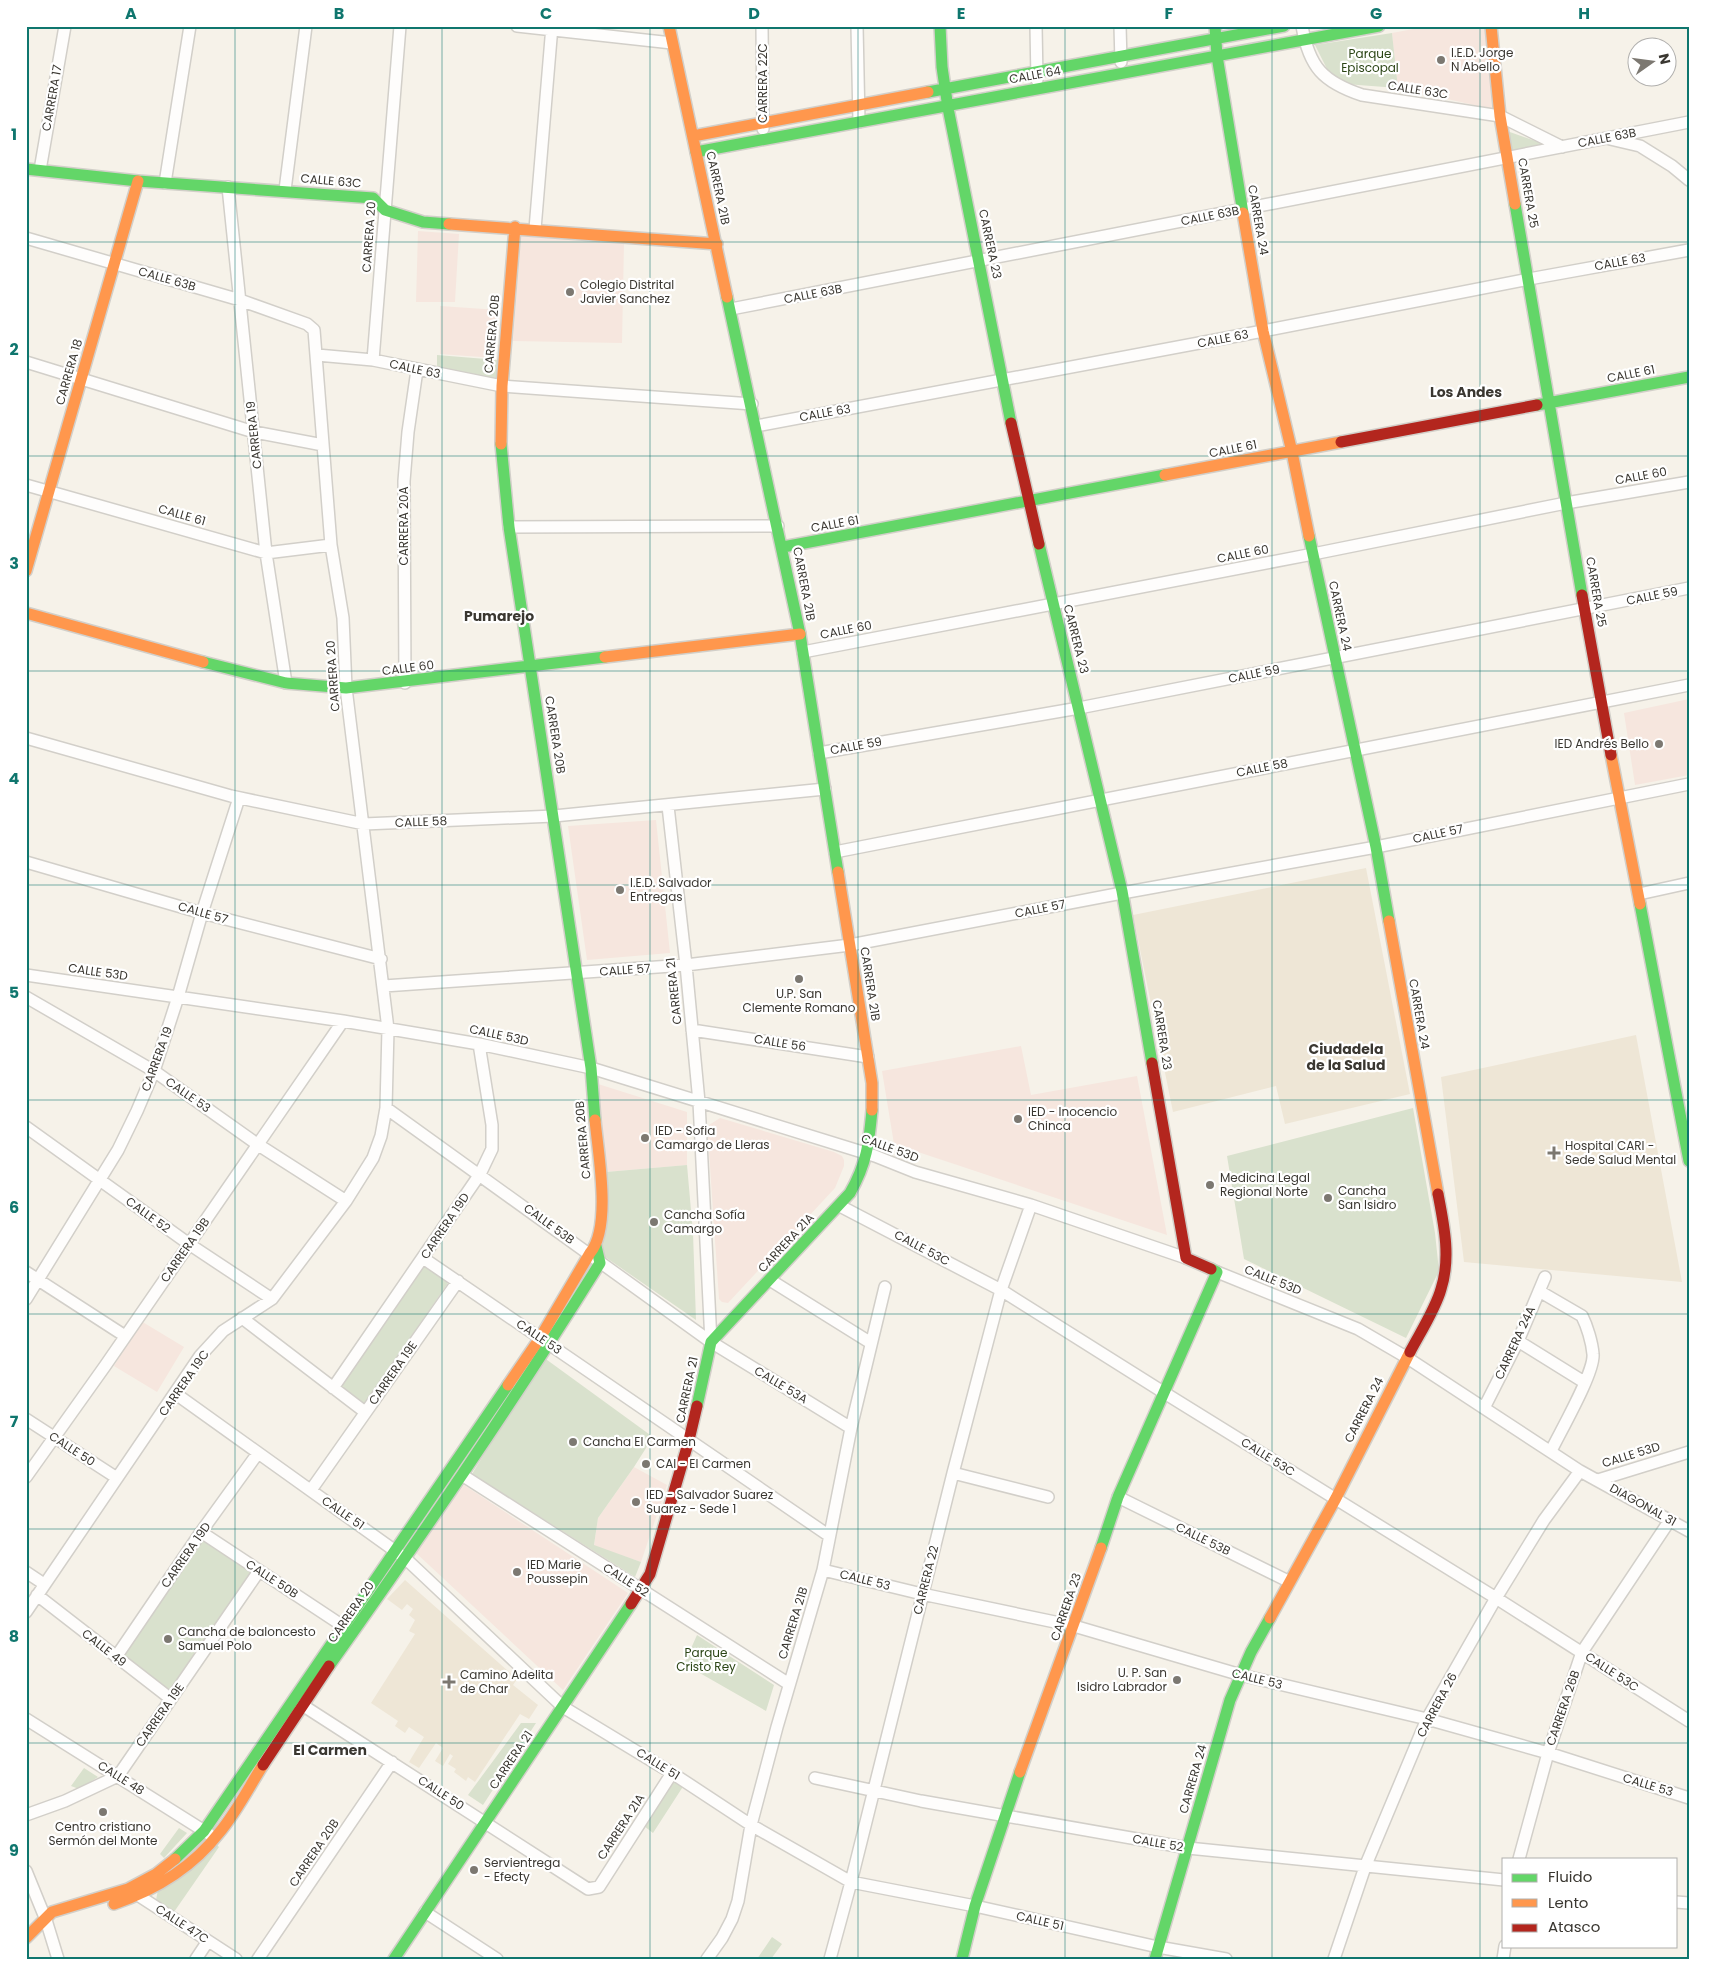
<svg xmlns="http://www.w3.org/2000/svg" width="1715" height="1985" font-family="Poppins,sans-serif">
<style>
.built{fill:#eee6d6}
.education{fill:#f6e6de}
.green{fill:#d9e1cd}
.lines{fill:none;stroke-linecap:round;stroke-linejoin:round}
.street-casing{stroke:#d2cfc9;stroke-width:14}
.fast-casing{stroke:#d2cfc9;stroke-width:14}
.slow-casing{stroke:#d2cfc9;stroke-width:14}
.jam-casing{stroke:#d2cfc9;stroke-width:14}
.street{stroke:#fefdfc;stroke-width:11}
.fast{stroke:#63d668;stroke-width:11}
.slow{stroke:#ff974d;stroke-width:11}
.jam{stroke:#b3261e;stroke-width:11}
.grid{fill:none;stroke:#0f766e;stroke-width:1;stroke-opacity:0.55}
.poi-dot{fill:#7c7871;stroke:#fff;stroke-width:2}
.labels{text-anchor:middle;stroke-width:4.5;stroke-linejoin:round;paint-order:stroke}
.poi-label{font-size:12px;fill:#3a3731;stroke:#fff;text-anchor:start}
.park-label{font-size:12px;fill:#2b4515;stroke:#fff}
.street-label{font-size:12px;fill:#3a3731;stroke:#fff}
.neighbourhood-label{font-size:14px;font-weight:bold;fill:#3a3731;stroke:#fff}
.neatline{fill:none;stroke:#0f766e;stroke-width:2}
.grid-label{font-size:16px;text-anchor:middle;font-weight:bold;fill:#0f766e}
</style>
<rect width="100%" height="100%" fill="#f6f2e9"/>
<!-- built -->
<path class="built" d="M1366,868L1410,1094L1285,1124L1276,1086L1173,1112L1133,915Z
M1636,1035L1682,1282L1464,1262L1441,1077Z
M405,1580L517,1679L513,1685L538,1705L529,1719L520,1714L475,1782L468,1777L466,1781L454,1772L456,1769L448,1764L453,1756L450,1754L443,1766L435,1761L443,1748L436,1743L419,1768L409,1762L424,1737L409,1727L405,1733L395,1726L398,1721L371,1703L415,1634L409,1631L415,1620L409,1615L413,1609L407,1604L402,1610L387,1599Z"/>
<!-- education -->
<path class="education" d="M1429,26H1485L1492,109L1398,88L1392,33Z
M418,231L459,234L455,302H416Z
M521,236L624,243L622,343L513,341Z
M440,306L499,310L495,358L440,354Z
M1689,699V775L1635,785L1624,713Z
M656,820L670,953L587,960L568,826Z
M1021,1046L1031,1095L1137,1076L1167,1235L894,1144L882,1071Z
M598,1084L687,1112V1165L606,1172Z
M720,1118L834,1152L842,1156L844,1160V1166L835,1188L728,1303L722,1302L719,1299L708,1137L709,1125Z
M141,1321L184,1347L157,1392L114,1366Z
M634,1467L667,1485L641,1562L594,1546L598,1518Z
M464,1485L628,1593L563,1690L415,1552Z"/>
<!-- green -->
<path class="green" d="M1392,33L1398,88L1345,84L1328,71L1315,45Z
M1507,131L1547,145L1509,154Z
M437,355L498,360L496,382L437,371Z
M1413,1108L1435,1233L1439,1271L1406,1338L1244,1259L1227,1156Z
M687,1165L693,1233L696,1320L598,1252L606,1172Z
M424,1264L448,1283L365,1404L340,1387Z
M543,1357L653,1437L634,1467L598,1518L594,1545L641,1562L635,1577L472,1474Z
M208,1532L255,1566L171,1692L124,1655Z
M697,1635L774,1685L766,1711L684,1664Z
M521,1723H536L483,1805L468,1795Z
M84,1768L98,1777L79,1789L71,1786Z
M674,1779L684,1785L653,1833L644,1826Z
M179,1828L187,1833L164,1858L160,1854Z
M215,1843L219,1847L174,1912L156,1900L158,1890Z
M772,1937L782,1944L771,1959H757Z"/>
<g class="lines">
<defs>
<path id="street" d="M517,26L672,43
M762,26L763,129
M857,26L859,122
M1036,26L1037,80
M1120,26L1121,62
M1302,26C1309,67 1323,82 1362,95L1500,116L1562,147
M1610,139L1640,146L1672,166L1689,180
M40,170L65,26
M165,183L190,26
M228,187L266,553L286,683
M285,190L306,26
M535,229L552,26
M26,238L240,300L307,324L314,330L331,545L343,618L346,688L388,1029L386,1108L381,1136L373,1158L346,1201L272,1299L223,1331L200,1356L26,1612
M731,309L1689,122
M317,355L373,360L502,386L752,404
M373,360L400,26
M26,362L254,432L323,445
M756,426L1263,331L1529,279L1689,250
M26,485L266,553L331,545
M509,527L778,526
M803,652L1313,554L1566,503L1689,482
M405,683L404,481L408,432L417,370
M26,738L231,796L364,824L554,816L825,789
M819,753L1079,708L1689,588
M668,806L686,965L699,1102L711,1342
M835,852L1689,685
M26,862L202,913L381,959
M1639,894L1689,883
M26,975L343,1021L479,1044L591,1068L875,1156L915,1172L1031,1205L1186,1258
M384,986L686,965L850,945L1122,893L1376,847L1689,784
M26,997L154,1071L257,1144L346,1201
M692,1030L868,1057
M386,1108L711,1342L851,1428
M26,1127L189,1244L272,1299
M840,1206L1001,1290L1163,1392L1496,1598L1689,1721
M423,1258L828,1535
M26,1272L125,1336
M1217,1272L1358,1329L1406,1357L1580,1471L1689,1531
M770,1280L871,1343
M1539,1291L1582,1316C1587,1326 1592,1342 1593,1354C1595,1372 1560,1432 1551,1451
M26,1299L118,1150L137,1111L154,1071L178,997L202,913L239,798
M242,1318L365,1412
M1518,1341L1584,1382
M333,1388L480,1174L492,1149V1125L479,1044
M176,1394L405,1558L563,1707L672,1773L751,1825L851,1882L975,1906L1158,1947L1226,1959
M1484,1408L1518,1341L1545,1277
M26,1419L117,1478
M953,1473L1048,1497
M462,1475L789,1684
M26,1477L105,1366L343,1021
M1598,1480L1689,1452
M311,1490L458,1281
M1118,1497L1288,1581
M201,1532L343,1626
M823,1570L922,1594L1074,1626L1241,1675L1427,1719L1548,1753L1689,1798
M26,1572L44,1584
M37,1595L171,1699
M116,1657L201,1532L258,1453
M296,1701L588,1889L599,1887L672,1773
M26,1719L209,1834
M815,1778L921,1801L1188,1848L1504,1880
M26,1815L65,1801L118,1776L259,1571
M1519,1859L1548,1753L1582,1652L1670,1520
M26,1871L46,1920L58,1959
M133,1892L236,1959
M1676,1902L1689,1903
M425,1912L497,1959
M196,1959L208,1941
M258,1959L392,1762
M707,1959L722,1938L732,1919L738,1901L751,1825L777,1727L823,1570L851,1428L885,1287
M830,1959L851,1882L953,1473L1001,1290L1031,1205
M1334,1959L1365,1867L1427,1719L1496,1598L1544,1520L1580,1471
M1503,1959L1505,1946"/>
<path id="fast" d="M940,26L942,67L948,108L1011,423
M1215,26L1217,56L1243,213
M928,92L1284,26
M696,152L1379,26
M26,169L138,181L373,198L385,210L423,222L449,224
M1515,204L1582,595
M727,297L800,634L838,872
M1537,405L1689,377
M501,444L509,527L591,1068L595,1120
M1309,536L1376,847L1389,921
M1039,544L1122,891L1152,1063
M783,547L1165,475
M203,662L286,683L346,688L605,657
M1640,904L1689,1161
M697,1406L711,1342L850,1193C867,1163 869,1143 872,1110
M1101,1548L1118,1497L1217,1272L1211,1269
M329,1666C423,1534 514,1401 600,1263L596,1246
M175,1859L204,1831L508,1385
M394,1959L631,1604
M962,1959L975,1906L1020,1772
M1155,1959L1230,1700L1251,1652L1270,1618"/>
<path id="slow" d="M669,26L727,297
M1491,26L1500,116L1515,204
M693,136L928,92
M1243,213L1263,331L1292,452L1309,536
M449,224L717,244
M501,444L502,386L515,227
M1165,475L1341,442
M26,571L138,181
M26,613L203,662
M605,657L800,634
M1611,755L1640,904
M838,872L872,1083V1110
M1389,921L1438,1194
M508,1385L540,1338L590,1253C612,1227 598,1153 595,1120
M1270,1618L1336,1498L1410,1352
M1020,1772L1101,1548
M114,1904C155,1890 192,1868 219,1833C236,1813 249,1787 263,1765
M26,1938L52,1912L128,1889L156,1874L175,1859"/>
<path id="jam" d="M1011,423L1039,544
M1341,442L1537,405
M1582,595L1611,755
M1152,1063L1186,1258L1211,1269
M1410,1352C1420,1333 1436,1308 1441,1289C1451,1258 1444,1225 1438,1194
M631,1604L650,1574L689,1440L697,1406
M263,1765L329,1666"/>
</defs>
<!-- street casing -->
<use href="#street" class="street-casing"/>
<!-- fast casing -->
<use href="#fast" class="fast-casing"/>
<!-- slow casing -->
<use href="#slow" class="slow-casing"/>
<!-- jam casing -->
<use href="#jam" class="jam-casing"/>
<!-- street -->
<use href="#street" class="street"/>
<!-- fast -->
<use href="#fast" class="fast"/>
<!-- slow -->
<use href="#slow" class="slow"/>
<!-- jam -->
<use href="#jam" class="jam"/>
</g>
<!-- grid -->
<path class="grid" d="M235,26V1959M442,26V1959M650,26V1959M858,26V1959M1065,26V1959M1272,26V1959M1480,26V1959M26,242H1689M26,456H1689M26,671H1689M26,885H1689M26,1100H1689M26,1314H1689M26,1529H1689M26,1743H1689"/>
<!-- markers -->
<g class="poi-dot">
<circle cx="1441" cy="60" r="5"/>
<circle cx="570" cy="292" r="5"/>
<circle cx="1659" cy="744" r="5"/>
<circle cx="620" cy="890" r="5"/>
<circle cx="799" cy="979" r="5"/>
<circle cx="1018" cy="1119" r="5"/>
<circle cx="645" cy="1138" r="5"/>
<path d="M1551.5 1145.5h5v5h5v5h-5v5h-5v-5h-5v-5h5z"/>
<circle cx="1210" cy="1185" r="5"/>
<circle cx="1328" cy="1198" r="5"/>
<circle cx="654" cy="1222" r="5"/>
<circle cx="573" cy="1442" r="5"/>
<circle cx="646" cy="1464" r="5"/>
<circle cx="636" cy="1502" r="5"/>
<circle cx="517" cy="1572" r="5"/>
<circle cx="168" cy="1639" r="5"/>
<circle cx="1177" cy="1680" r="5"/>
<path d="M446.5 1674.5h5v5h5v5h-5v5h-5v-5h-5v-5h5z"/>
<circle cx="103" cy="1812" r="5"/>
<circle cx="474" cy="1870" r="5"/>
</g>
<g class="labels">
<!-- poi labels -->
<g class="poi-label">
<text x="1451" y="57">I.E.D. Jorge<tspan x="1451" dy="14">N Abello</tspan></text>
<text x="580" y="289">Colegio Distrital<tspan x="580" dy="14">Javier Sanchez</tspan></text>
<text x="1649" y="748" text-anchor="end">IED Andrés Bello</text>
<text x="630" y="887">I.E.D. Salvador<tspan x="630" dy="14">Entregas</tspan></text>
<text x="799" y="998" text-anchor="middle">U.P. San<tspan x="799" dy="14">Clemente Romano</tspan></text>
<text x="1028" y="1116">IED - Inocencio<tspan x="1028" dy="14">Chinca</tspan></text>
<text x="655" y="1135">IED - Sofia<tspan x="655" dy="14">Camargo de Lleras</tspan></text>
<text x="1565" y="1150">Hospital CARI -<tspan x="1565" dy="14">Sede Salud Mental</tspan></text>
<text x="1220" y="1182">Medicina Legal<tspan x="1220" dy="14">Regional Norte</tspan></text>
<text x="1338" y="1195">Cancha<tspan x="1338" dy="14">San Isidro</tspan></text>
<text x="664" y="1219">Cancha Sofía<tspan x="664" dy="14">Camargo</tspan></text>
<text x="583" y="1446">Cancha El Carmen</text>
<text x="656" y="1468">CAI - El Carmen</text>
<text x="646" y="1499">IED - Salvador Suarez<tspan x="646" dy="14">Suarez - Sede 1</tspan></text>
<text x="527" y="1569">IED Marie<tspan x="527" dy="14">Poussepin</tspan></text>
<text x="178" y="1636">Cancha de baloncesto<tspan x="178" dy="14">Samuel Polo</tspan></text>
<text x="1167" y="1677" text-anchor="end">U. P. San<tspan x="1167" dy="14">Isidro Labrador</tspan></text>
<text x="460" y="1679">Camino Adelita<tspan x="460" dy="14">de Char</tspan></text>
<text x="103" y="1831" text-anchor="middle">Centro cristiano<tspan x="103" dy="14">Sermón del Monte</tspan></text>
<text x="484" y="1867">Servientrega<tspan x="484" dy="14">- Efecty</tspan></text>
</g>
<!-- park labels -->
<g class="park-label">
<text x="1370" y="58">Parque<tspan x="1370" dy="14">Episcopal</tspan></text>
<text x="706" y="1657">Parque<tspan x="706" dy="14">Cristo Rey</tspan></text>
</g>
<!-- street labels -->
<g class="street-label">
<text transform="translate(1035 75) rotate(-10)" y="4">CALLE 64</text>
<text transform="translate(763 83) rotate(-90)" y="4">CARRERA 22C</text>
<text transform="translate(1418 90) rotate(9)" y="4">CALLE 63C</text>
<text transform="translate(52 98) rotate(-80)" y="4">CARRERA 17</text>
<text transform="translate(1607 138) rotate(-11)" y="4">CALLE 63B</text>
<text transform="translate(331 181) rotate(5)" y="4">CALLE 63C</text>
<text transform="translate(718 188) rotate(78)" y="4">CARRERA 21B</text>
<text transform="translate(1528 193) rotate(80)" y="4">CARRERA 25</text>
<text transform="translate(1210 216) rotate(-11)" y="4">CALLE 63B</text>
<text transform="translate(1258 220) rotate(80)" y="4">CARRERA 24</text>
<text transform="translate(369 237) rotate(-86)" y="4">CARRERA 20</text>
<text transform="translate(990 244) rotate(78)" y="4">CARRERA 23</text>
<text transform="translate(1620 262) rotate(-10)" y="4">CALLE 63</text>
<text transform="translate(167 279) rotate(16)" y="4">CALLE 63B</text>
<text transform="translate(813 294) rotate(-11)" y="4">CALLE 63B</text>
<text transform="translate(492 334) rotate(-85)" y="4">CARRERA 20B</text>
<text transform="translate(1223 339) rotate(-11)" y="4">CALLE 63</text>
<text transform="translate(415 369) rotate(12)" y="4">CALLE 63</text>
<text transform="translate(69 372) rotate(-74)" y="4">CARRERA 18</text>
<text transform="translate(1631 374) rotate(-11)" y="4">CALLE 61</text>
<text transform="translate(825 413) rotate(-10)" y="4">CALLE 63</text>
<text transform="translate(254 435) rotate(-96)" y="4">CARRERA 19</text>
<text transform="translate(1233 449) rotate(-11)" y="4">CALLE 61</text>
<text transform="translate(1641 476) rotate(-10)" y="4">CALLE 60</text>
<text transform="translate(182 515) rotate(16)" y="4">CALLE 61</text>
<text transform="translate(835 524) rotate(-10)" y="4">CALLE 61</text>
<text transform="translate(404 526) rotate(-90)" y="4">CARRERA 20A</text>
<text transform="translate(1243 554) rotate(-11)" y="4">CALLE 60</text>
<text transform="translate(804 584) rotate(79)" y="4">CARRERA 21B</text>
<text transform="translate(1596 592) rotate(80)" y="4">CARRERA 25</text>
<text transform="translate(1652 596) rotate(-11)" y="4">CALLE 59</text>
<text transform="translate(1340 616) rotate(78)" y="4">CARRERA 24</text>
<text transform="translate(846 630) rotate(-11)" y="4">CALLE 60</text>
<text transform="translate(1076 639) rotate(76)" y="4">CARRERA 23</text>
<text transform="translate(408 668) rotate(-7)" y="4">CALLE 60</text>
<text transform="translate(1254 674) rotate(-11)" y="4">CALLE 59</text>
<text transform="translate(333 676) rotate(-94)" y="4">CARRERA 20</text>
<text transform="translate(555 735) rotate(81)" y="4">CARRERA 20B</text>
<text transform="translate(856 746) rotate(-10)" y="4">CALLE 59</text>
<text transform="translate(1262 768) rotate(-11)" y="4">CALLE 58</text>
<text transform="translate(421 822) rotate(-2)" y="4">CALLE 58</text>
<text transform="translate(1438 834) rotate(-12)" y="4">CALLE 57</text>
<text transform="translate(1040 909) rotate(-11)" y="4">CALLE 57</text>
<text transform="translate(203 913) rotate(16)" y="4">CALLE 57</text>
<text transform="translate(625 970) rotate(-4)" y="4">CALLE 57</text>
<text transform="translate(98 972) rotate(8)" y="4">CALLE 53D</text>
<text transform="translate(870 984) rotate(81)" y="4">CARRERA 21B</text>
<text transform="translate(674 991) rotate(-96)" y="4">CARRERA 21</text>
<text transform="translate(1419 1014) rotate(80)" y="4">CARRERA 24</text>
<text transform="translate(499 1035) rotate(12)" y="4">CALLE 53D</text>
<text transform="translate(1162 1035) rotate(81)" y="4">CARRERA 23</text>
<text transform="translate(780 1043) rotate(9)" y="4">CALLE 56</text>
<text transform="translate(157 1059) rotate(-70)" y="4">CARRERA 19</text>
<text transform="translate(188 1095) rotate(35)" y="4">CALLE 53</text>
<text transform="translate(583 1140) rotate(-95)" y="4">CARRERA 20B</text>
<text transform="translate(890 1148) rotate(20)" y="4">CALLE 53D</text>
<text transform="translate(148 1215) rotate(36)" y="4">CALLE 52</text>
<text transform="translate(549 1224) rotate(36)" y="4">CALLE 53B</text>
<text transform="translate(445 1226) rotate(-56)" y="4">CARRERA 19D</text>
<text transform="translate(786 1243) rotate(-47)" y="4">CARRERA 21A</text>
<text transform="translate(922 1248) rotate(28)" y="4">CALLE 53C</text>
<text transform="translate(185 1250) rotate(-55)" y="4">CARRERA 19B</text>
<text transform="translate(1273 1280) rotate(22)" y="4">CALLE 53D</text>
<text transform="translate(539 1337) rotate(34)" y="4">CALLE 53</text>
<text transform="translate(1515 1343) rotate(-65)" y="4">CARRERA 24A</text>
<text transform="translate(393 1373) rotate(-55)" y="4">CARRERA 19E</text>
<text transform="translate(184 1383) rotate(-55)" y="4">CARRERA 19C</text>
<text transform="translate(781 1385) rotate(31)" y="4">CALLE 53A</text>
<text transform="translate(687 1390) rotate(-78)" y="4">CARRERA 21</text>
<text transform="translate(1364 1410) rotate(-63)" y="4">CARRERA 24</text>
<text transform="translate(72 1449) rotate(33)" y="4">CALLE 50</text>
<text transform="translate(1631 1455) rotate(-17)" y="4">CALLE 53D</text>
<text transform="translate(1268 1457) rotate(32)" y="4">CALLE 53C</text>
<text transform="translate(1643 1505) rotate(29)" y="4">DIAGONAL 31</text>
<text transform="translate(343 1513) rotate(35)" y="4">CALLE 51</text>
<text transform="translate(1203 1539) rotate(26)" y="4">CALLE 53B</text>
<text transform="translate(186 1555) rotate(-55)" y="4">CARRERA 19D</text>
<text transform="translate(272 1579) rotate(33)" y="4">CALLE 50B</text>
<text transform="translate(626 1580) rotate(32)" y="4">CALLE 52</text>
<text transform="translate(865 1580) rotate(14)" y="4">CALLE 53</text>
<text transform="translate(926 1580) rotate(-76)" y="4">CARRERA 22</text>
<text transform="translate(1066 1607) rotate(-71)" y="4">CARRERA 23</text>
<text transform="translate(351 1612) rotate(-55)" y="4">CARRERA 20</text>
<text transform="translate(793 1623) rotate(-73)" y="4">CARRERA 21B</text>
<text transform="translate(104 1648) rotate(38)" y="4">CALLE 49</text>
<text transform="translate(1612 1672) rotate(33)" y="4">CALLE 53C</text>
<text transform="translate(1257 1679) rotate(14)" y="4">CALLE 53</text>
<text transform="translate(1437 1705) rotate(-62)" y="4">CARRERA 26</text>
<text transform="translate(1563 1708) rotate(-71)" y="4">CARRERA 26B</text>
<text transform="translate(160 1715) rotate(-55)" y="4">CARRERA 19E</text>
<text transform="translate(511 1760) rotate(-56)" y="4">CARRERA 21</text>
<text transform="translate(658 1764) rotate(32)" y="4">CALLE 51</text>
<text transform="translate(121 1778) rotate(32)" y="4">CALLE 48</text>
<text transform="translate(1193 1779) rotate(-74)" y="4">CARRERA 24</text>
<text transform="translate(1648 1785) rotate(17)" y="4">CALLE 53</text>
<text transform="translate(441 1793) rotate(33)" y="4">CALLE 50</text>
<text transform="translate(621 1827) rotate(-57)" y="4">CARRERA 21A</text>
<text transform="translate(1158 1843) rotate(10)" y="4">CALLE 52</text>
<text transform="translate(314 1853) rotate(-56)" y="4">CARRERA 20B</text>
<text transform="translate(1040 1921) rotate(13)" y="4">CALLE 51</text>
<text transform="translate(182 1924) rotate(33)" y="4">CALLE 47C</text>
</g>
<!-- neighbourhood labels -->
<g class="neighbourhood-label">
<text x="1466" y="397">Los Andes</text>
<text x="499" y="621">Pumarejo</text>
<text x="1346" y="1054">Ciudadela<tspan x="1346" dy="16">de la Salud</tspan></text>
<text x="330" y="1755">El Carmen</text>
</g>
</g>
<!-- border -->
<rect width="1715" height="1985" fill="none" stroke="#ffffff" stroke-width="55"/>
<!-- legend -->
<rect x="1502" y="1858" width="175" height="90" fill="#ffffff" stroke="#b0afad"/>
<rect x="1512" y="1874" width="25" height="8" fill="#63d668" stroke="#b0afad"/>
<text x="1548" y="1882" font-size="15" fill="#3a3731">Fluido</text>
<rect x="1512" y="1899" width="25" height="8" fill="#ff974d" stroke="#b0afad"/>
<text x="1548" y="1908" font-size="15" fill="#3a3731">Lento</text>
<rect x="1512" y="1924" width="25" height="8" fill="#b3261e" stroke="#b0afad"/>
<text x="1548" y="1932" font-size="15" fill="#3a3731">Atasco</text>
<!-- north arrow -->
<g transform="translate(1652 62) rotate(76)"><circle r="24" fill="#ffffff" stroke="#b0afad"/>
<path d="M0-4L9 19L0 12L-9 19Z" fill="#7c7871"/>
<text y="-8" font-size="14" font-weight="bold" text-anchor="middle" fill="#3a3731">N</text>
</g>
<rect x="28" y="28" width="1660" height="1930" class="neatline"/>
<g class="grid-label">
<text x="131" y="19">A</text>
<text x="339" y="19">B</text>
<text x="546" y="19">C</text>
<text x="754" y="19">D</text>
<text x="961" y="19">E</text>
<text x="1169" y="19">F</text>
<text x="1376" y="19">G</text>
<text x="1584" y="19">H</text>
<text x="14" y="140">1</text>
<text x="14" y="355">2</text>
<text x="14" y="569">3</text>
<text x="14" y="784">4</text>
<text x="14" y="998">5</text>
<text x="14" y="1213">6</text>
<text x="14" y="1427">7</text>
<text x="14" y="1642">8</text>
<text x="14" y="1856">9</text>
</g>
</svg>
